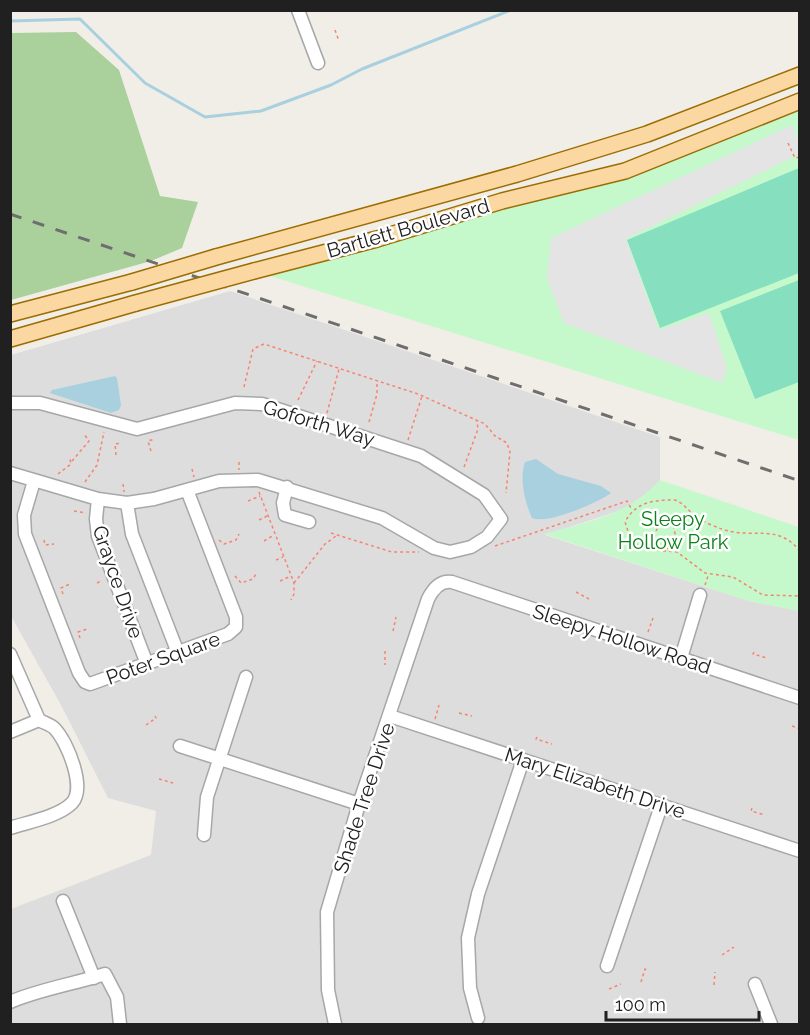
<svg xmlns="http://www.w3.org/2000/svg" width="810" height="1035" font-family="Raleway,sans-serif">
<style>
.residential{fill:#dedddd}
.forest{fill:#aad09c}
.park{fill:#c5f9cb}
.pitch{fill:#86dfbf}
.parking{fill:#e4e4e4}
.water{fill:#a8d0de}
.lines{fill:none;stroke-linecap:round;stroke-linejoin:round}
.stream{stroke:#a8d0de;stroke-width:3}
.minor-casing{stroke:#a7a7a7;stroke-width:15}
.major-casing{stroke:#9c6d01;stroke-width:18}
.path{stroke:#f98270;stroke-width:1.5;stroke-dasharray:3 3;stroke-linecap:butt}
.minor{stroke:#fff;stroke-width:12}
.major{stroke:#fbd7a1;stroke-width:15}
.rail{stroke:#6e6e6e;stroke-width:3;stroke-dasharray:12 12;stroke-linecap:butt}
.major-bridge-casing{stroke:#9c6d01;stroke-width:18;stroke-linecap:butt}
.major-bridge{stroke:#fbd7a1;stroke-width:15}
.labels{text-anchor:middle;stroke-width:5;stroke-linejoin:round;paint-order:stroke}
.street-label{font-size:20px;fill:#202020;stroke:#fff}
.park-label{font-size:20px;fill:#0c8119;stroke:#fff}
</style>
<rect width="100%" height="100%" fill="#f1eee7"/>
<!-- residential -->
<path class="residential" d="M230,291L660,437V480L647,494L625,509L545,535L749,601L799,611V1024H11V909L151,855L156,811L108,798L61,705L11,616V355Z"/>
<!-- forest -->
<path class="forest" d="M76,32L119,70L160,196L198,202L182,248L151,261L11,300V33Z"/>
<!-- park -->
<path class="park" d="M799,101V440L254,271L624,171Z
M660,480L799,527V611L749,601L544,534C588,522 628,515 660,480Z"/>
<!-- pitch -->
<path class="pitch" d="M799,168V273L660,328L627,240Z
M799,280V382L755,399L720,311Z"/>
<!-- parking -->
<path class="parking" d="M792,125L799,142V154L626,239L659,330L709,313L727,368L722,383L564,323L547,278L551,238Z"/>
<!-- water -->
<path class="water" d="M115,376L117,378L121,405L119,410L111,413L50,393L52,390Z
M536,459L558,474L601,486L611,493C598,503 546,525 532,518C525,503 519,478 525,462Z"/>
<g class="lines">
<!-- stream -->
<path class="stream" d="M10,21L80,19L145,83L205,117L261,111L331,85L362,69L511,10"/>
<defs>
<path id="minor" d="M298,10L318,63
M10,403H40L137,429L235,403L262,404L421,456L484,495L501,519L487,537L471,547L450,552L434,548L382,518L258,480L219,481L154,499L127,503L98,499L10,473
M34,481L24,515L25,534L79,673L85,682L90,684L228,634L236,627V617L187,490
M287,487L283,503L285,515L309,522
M98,499L96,519L98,536L147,664
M127,503L132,534L178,653
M10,654L39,720L10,732
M681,658L700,595
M390,716L800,851
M180,746L359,804
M10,828C28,822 58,817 72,803C86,788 68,743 55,729C52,725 44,723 39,720
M204,835L207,797L246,677
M63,901L94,978
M607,966L661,806
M755,984L771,1024
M10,1002C40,989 74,984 105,974L117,997L120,1024
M478,1018L470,988L468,938L478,894L523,760
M335,1024L328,990L327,912L359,804L428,599C433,589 440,580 452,582L800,698"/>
<path id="major" d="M216,257L517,174L647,134L800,75
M254,271L377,239L502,201L625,171L800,101
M10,314L132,282
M10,339L136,303"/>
</defs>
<!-- minor casing -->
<use href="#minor" class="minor-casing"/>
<!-- major casing -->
<use href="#major" class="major-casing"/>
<!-- path -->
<path class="path" d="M335,30L339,41
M788,143L795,158L800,157
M244,387L253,349L264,344L418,394L485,424L495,436L507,443L510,452L506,493
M298,400L317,361
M327,413L339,369
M369,422L377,394V383
M408,440L422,396
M151,451L148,441L155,439
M116,455L115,444L122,443
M72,461L89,441L84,434
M239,462V470
M464,467L478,429L477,421
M192,469L194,477
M58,474L71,464L70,459
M85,482L97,465L104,432
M123,484L124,492
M259,492L294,583V594L291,600
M248,501L260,496
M74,511L86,513
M259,520L267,516
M656,531L664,517L673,522L675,534L667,549
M331,533L392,552H419
M44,540L45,545L54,544
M219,540L224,544L236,540L239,534
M264,541L274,535
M495,546L627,501L632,510
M800,551C776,522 753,540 722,529C713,526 701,521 693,514C687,509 683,503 675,500C655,500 636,501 625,522L630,537L641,549L677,552L705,573L733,577L763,595L800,596
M276,560L283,557
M235,576L241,583L253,579L256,574
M280,581L291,576
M97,583L101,581
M294,583L325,544L336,536
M705,585L708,576
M576,592L589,599
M63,594L61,588L70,584
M393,631L396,617
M648,632L653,618
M80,638L78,632L87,629
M385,651V665
M754,652L753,654L767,658
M459,713L472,716
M435,719L439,705
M146,725L156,718L155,716
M792,726L800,729
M537,737L536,739L552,744
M159,779L173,783
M752,808L751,811L765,815
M722,955L734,947
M641,982L645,969L647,970
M714,985L715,972
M609,989L621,984"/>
<!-- minor -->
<use href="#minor" class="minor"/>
<!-- major -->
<use href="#major" class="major"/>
<!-- rail -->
<path class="rail" d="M10,214L800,481"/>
<defs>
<path id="major-bridge" d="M132,282L216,257
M136,303L254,271"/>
</defs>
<!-- major-bridge casing -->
<use href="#major-bridge" class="major-bridge-casing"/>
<!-- major-bridge -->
<use href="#major-bridge" class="major-bridge"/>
</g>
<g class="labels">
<!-- street labels -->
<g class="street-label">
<text transform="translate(408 228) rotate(-16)" y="7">Bartlett Boulevard</text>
<text transform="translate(319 423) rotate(17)" y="7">Goforth Way</text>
<text transform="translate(118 582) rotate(71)" y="7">Grayce Drive</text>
<text transform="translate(622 639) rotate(18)" y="7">Sleepy Hollow Road</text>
<text transform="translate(163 658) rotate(-20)" y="7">Poter Square</text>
<text transform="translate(595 783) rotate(18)" y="7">Mary Elizabeth Drive</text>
<text transform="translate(364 798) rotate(-72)" y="7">Shade Tree Drive</text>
</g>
<!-- park labels -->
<g class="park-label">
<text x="673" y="526">Sleepy<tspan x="673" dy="23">Hollow Park</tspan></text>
</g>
</g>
<!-- border -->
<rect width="810" height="1035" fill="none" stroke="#202020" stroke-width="24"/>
<!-- scale -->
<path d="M606 1011v9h153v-9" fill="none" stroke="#202020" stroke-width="3"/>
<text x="615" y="1011" font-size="18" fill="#202020" stroke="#ffffff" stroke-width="4.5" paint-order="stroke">100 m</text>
</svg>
